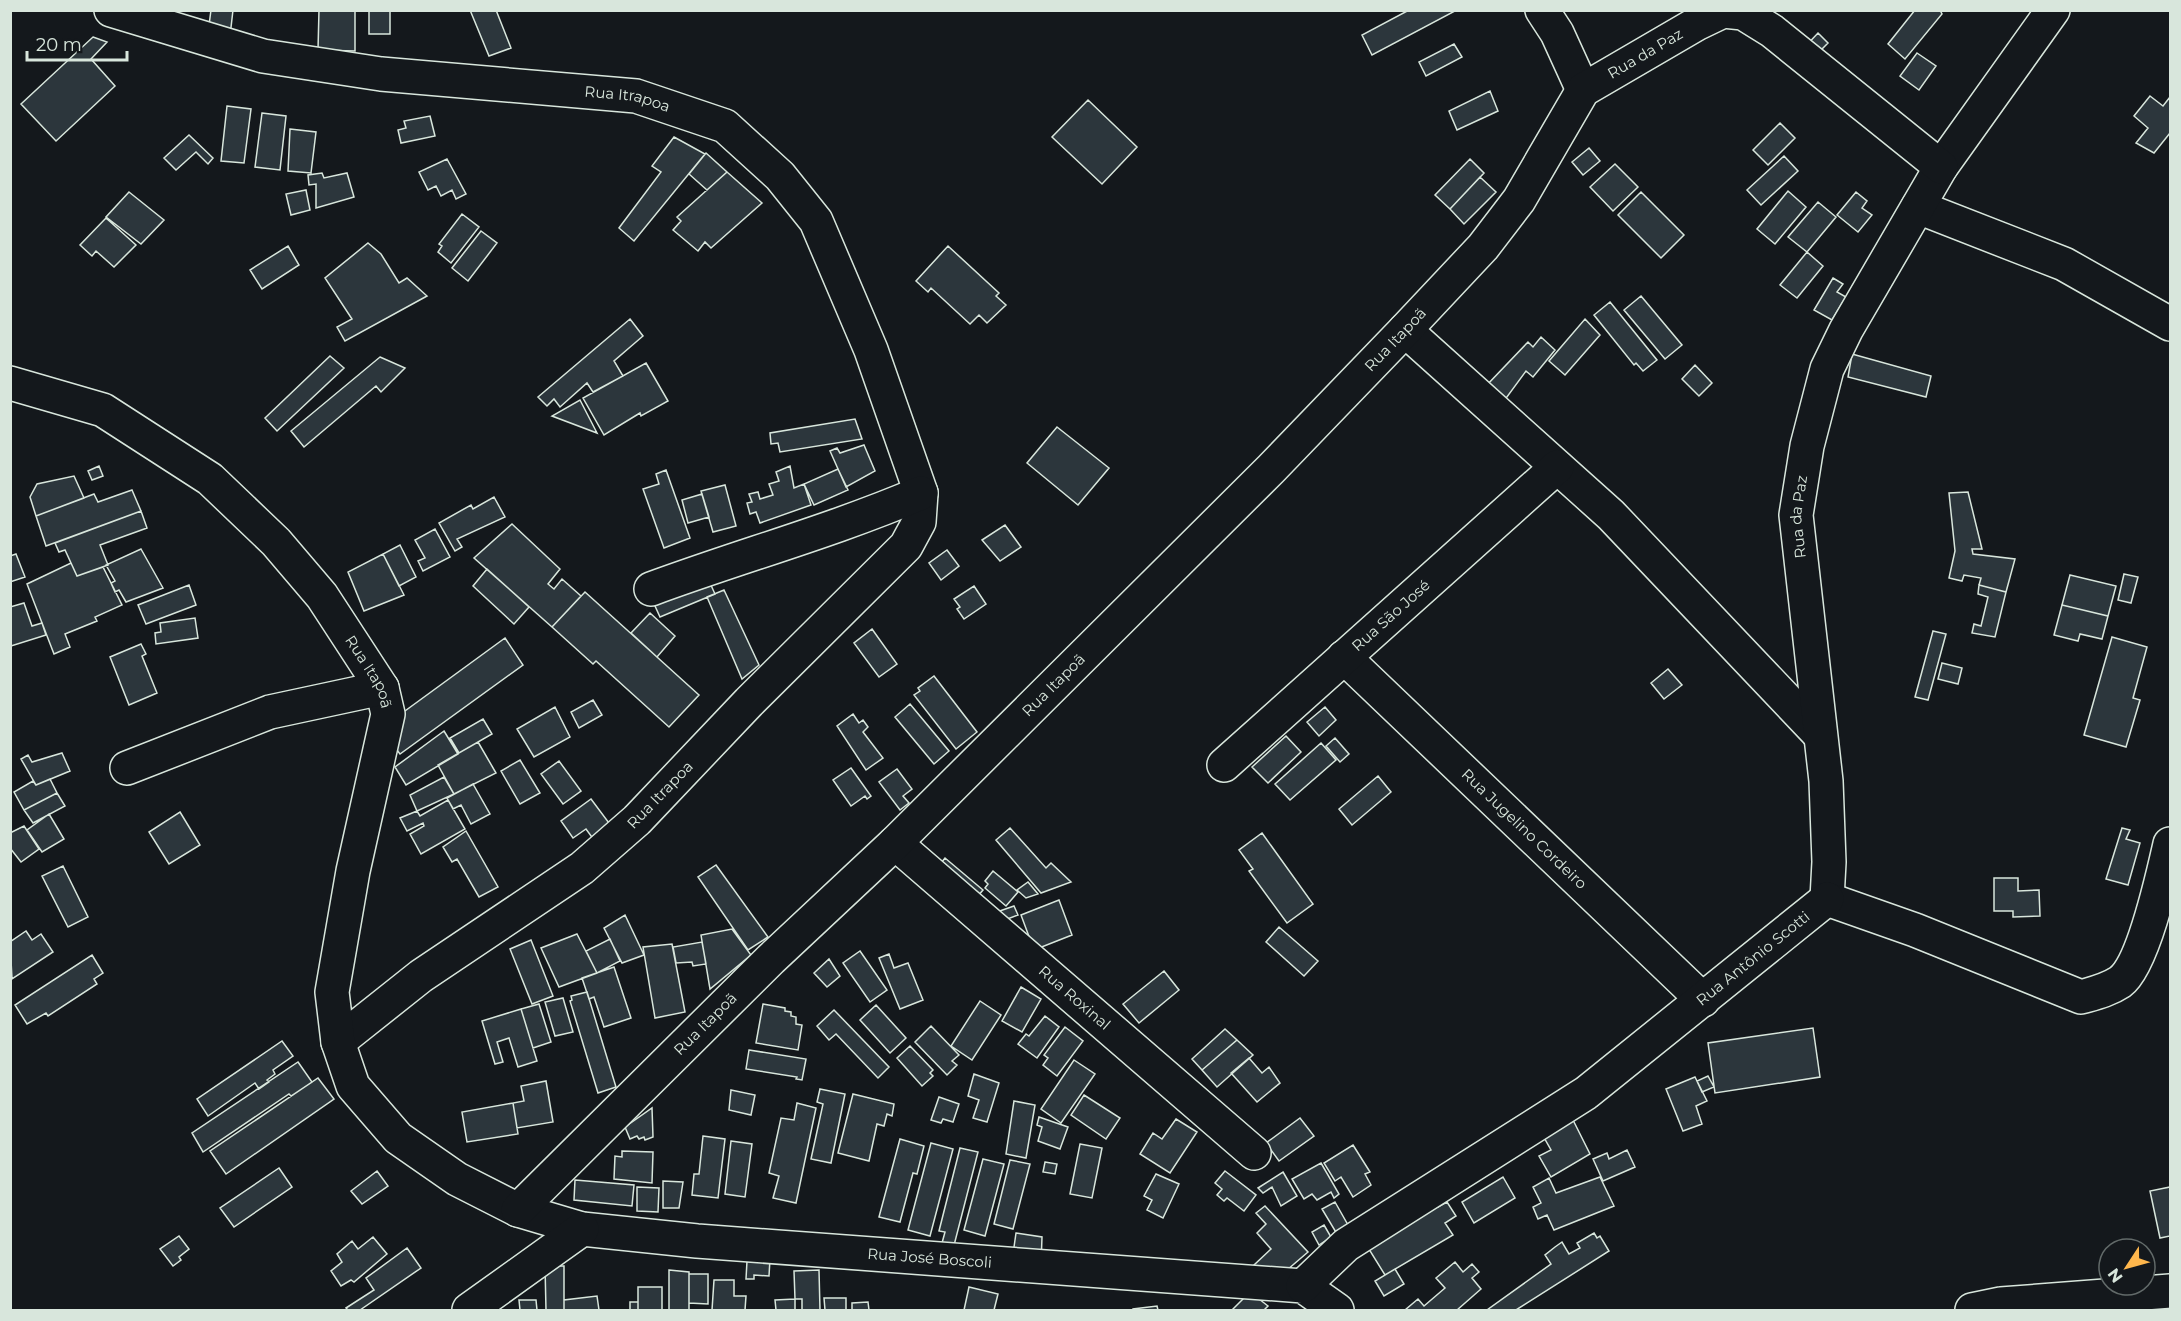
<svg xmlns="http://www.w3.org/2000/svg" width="2181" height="1321" font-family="Montserrat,sans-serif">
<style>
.building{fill:#2c363c;stroke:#d8e6dc;stroke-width:1.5}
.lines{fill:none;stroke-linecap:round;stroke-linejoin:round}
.minor-casing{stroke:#d8e6dc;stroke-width:36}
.minor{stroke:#14181c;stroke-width:33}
.labels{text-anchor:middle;stroke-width:4.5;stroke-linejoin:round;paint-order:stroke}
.street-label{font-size:15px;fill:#d8e6dc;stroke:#14181c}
</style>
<rect width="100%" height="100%" fill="#14181c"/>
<!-- building -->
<path class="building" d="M211,10H233L230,36L208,33Z
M319,10H355V51L318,50Z
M369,10H390V34H369Z
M470,10H496L511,48L489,56Z
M1409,10L1455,11L1372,55L1362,35Z
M1915,10H1940L1942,14L1905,59L1888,44Z
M1818,33L1828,43L1811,60L1801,51Z
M93,37L107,42L91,59L115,86L56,141L21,104Z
M1454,44L1462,57L1426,76L1419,62Z
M1917,53L1936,66L1919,90L1900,76Z
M1490,91L1498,111L1457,130L1449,111Z
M2150,96L2163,106L2170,97V133L2154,153L2136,143L2148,128L2134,116Z
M1088,100L1137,147L1102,184L1052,137Z
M227,106L251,109L244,163L221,161Z
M262,113L286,116L280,170L255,167Z
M430,116L435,136L401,143L398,130L406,128L404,121Z
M1780,123L1795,138L1768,165L1753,150Z
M290,129L316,132L311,173L288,171Z
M189,135L213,158L208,164L196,152L176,170L164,158Z
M674,137L705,154L634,241L619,228L661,172L652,166Z
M1589,148L1600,161L1583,175L1572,162Z
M706,153L727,172L707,190L689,174Z
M1784,156L1798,171L1761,205L1747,190Z
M447,159L466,194L456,199L452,190L441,196L436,186L428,190L419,172Z
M1470,159L1484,173L1450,209L1435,195Z
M1615,164L1638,187L1613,211L1590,187Z
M727,172L762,203L711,248L705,242L698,251L673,230L681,221L677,217Z
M322,173L324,178L347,173L354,197L316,208V184L309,185L308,175Z
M1480,177L1496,192L1464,224L1450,209Z
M306,190L310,210L291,215L286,194Z
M1788,191L1806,207L1775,244L1757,229Z
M129,192L164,220L141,244L106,217Z
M1641,192L1684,235L1661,258L1618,215Z
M1856,192L1867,201L1862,208L1872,215L1858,232L1837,215Z
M1818,202L1836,217L1807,252L1788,237Z
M462,214L479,227L451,263L438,252L442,246L439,244Z
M106,218L136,245L114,267L96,251L92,256L80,245Z
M481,231L497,243L468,281L452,268Z
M368,243L381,254L399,283L407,278L427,296L345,341L337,327L352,319L325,278Z
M288,246L299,265L262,289L250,270Z
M948,246L999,293L996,296L1006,305L987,323L979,315L970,324L931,288L928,292L916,281Z
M1807,252L1823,266L1797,298L1780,285Z
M1833,278L1843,284L1837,292L1846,297L1832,320L1814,310Z
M1641,296L1682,345L1665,359L1624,310Z
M1610,302L1657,360L1643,371L1636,363L1634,365L1594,315Z
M630,319L643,336L614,361L623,376L593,392L587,383L560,407L554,399L547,406L538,397Z
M1585,319L1600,335L1565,375L1549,361Z
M1541,337L1555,350L1533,377L1526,371L1504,401L1486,386L1528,342L1533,347Z
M1852,354L1931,376L1926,397L1848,377Z
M330,356L344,368L277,431L265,418Z
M380,357L405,368L381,392L376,386L304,447L291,431Z
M646,363L668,401L641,416L640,413L604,435L583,398Z
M1695,365L1712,383L1699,396L1682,379Z
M580,400L597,433L552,416Z
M855,419L862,439L780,452L778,443L771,444L770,433Z
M1057,427L1109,468L1078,505L1027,463Z
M864,445L875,471L846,487L830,451L837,448L840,453Z
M99,466L103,476L92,480L88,471Z
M790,466L794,488L804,484L811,505L760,523L756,512L750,514L747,503L752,502L749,494L758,492L760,499L773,495L769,484L779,481L776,472Z
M838,469L848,490L814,505L804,484Z
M666,470L690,538L664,548L643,489L659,484L656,474Z
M74,476L84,498L36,516L30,497L37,484Z
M725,485L736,526L713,532L701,491Z
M132,490L141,511L46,546L36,516L94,494L98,502Z
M1968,492L1982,549H1972L1973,554L2015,559L2006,592L1979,585L1981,578L1964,575L1962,581L1949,578L1955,551L1949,493Z
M702,494L709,517L688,523L682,500Z
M494,497L505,517L457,539L462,547L455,551L439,523L471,505L473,509Z
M141,511L147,528L100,545L108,565L77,576L65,550L59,552L55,543Z
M512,524L560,569L548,584L554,589L562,579L581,596L552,627L474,558Z
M1005,525L1021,547L1000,561L982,540Z
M435,529L450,557L423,571L418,561L425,558L415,540Z
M400,545L416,577L399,586L383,554Z
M141,549L163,588L126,602L119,590L115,592L111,583L115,581L106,565Z
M947,550L959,566L941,580L929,563Z
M16,554L25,577L10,582V556Z
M383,554L404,595L364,611L348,572Z
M71,563L77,576L103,567L122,605L95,617L97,621L65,634L70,647L54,654L27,584Z
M487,569L529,607L514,624L473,586Z
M705,572L715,594L660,617L650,595Z
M2124,574L2138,577L2131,603L2118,600Z
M2070,575L2116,586L2108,616L2062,605Z
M189,585L196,605L146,624L138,605Z
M1979,585L2006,592L1995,637L1972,633L1974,624L1981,626L1988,597L1978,594Z
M974,586L986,604L964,619L957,609L960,607L954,599Z
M724,590L759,665L742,679L707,597Z
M585,592L699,695L669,727L596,661L593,664L552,627Z
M24,603L32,626L42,623L46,635L11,646L10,607Z
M2062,605L2108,616L2102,639L2080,634L2078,641L2054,635Z
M650,613L675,636L657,657L631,633Z
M195,618L198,638L156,644L155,633L161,632L160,623Z
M872,629L897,664L879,677L854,643Z
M1933,631L1946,634L1928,700L1915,697Z
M2112,637L2147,647L2133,698L2140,700L2126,747L2084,735Z
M505,638L523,665L400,754L384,733L394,719Z
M141,644L146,654L142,656L157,693L129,705L110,657Z
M1942,663L1962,668L1958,684L1938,679Z
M1668,669L1682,685L1664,699L1651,683Z
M934,676L977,732L956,749L914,695L920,691L918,688Z
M593,700L602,715L579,728L571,712Z
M910,704L949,751L934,764L895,717Z
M555,707L570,737L534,757L517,729Z
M1325,707L1336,720L1319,736L1307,722Z
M853,714L859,723L863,720L868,727L863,732L883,758L866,770L837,726Z
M483,719L492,734L459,753L450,738Z
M444,731L458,754L406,785L395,767Z
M1286,736L1301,752L1268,783L1252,767Z
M1335,738L1349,754L1340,762L1326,746Z
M478,742L496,773L454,794L438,765Z
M1321,743L1336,760L1290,800L1275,784Z
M62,753L70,771L36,785L21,759L28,755L32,762Z
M520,760L540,793L520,804L501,771Z
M559,761L581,791L563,804L541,774Z
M851,768L871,796L867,799L865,796L851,806L833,780Z
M897,769L912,789L903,796L909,803L900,810L879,782Z
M1378,776L1391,792L1352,825L1339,809Z
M444,777L454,794L417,811L410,795Z
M50,779L57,793L24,810L14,792L33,781L36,785Z
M473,784L490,814L471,824L461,805L453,809L447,798Z
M57,793L65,806L33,823L24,810Z
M591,799L612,827L594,840L586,829L573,838L561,821Z
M448,800L465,829L421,854L410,834L424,826L423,823L407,831L400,818L417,811L420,816Z
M180,812L200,845L169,864L149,832Z
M49,814L64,839L42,852L27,830Z
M24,826L39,849L21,862L10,848V833Z
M1010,828L1046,868L1051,863L1071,882L1041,893L996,840Z
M2122,828L2130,830L2126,839L2140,843L2128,885L2106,879Z
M466,831L498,887L479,897L457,859L452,862L443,847Z
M1262,833L1313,904L1287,923L1249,871L1253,869L1239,850Z
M945,858L983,890L971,904L933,873Z
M716,865L768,937L748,950L698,877Z
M63,866L88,917L68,927L42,876Z
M993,871L1018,892L1006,906L985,888L988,884L985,881Z
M1994,878H2018V891L2039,890L2040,916L2013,917V911H1994Z
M1028,882L1038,894L1026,898L1017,890Z
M1059,900L1072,935L1034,950L1021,915Z
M1014,906L1018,915L997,923L994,913Z
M625,915L644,955L622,963L604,928Z
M1279,927L1318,961L1304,976L1266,942Z
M732,929L751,955L710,989L701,935Z
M26,931L32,940L41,934L53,952L12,979L10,942Z
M577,934L597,973L559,987L541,948Z
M610,939L620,961L597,973L586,951Z
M531,940L553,996L532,1004L510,949Z
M702,942L706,964L693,966L692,962L676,963L673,947Z
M672,944L685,1012L655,1018L643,947Z
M860,951L887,990L870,1002L843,963Z
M889,954L894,968L908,963L923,1000L900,1009L879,958Z
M92,955L103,973L94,979L97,984L48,1016L46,1013L27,1024L15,1005Z
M829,959L840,976L827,987L814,973Z
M614,967L631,1018L604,1027L594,997L589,999L582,978Z
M1164,971L1179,990L1139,1023L1123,1004Z
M1021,987L1041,999L1022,1032L1002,1021Z
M587,992L616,1087L598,1093L570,1001L572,1000L571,996Z
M563,998L573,1032L555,1036L545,1002Z
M980,1001L1001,1015L972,1060L951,1046Z
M539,1004L551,1042L533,1048L521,1009Z
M763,1004L785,1008V1011L791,1012V1016L796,1017V1024L802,1025L798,1050L756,1043Z
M876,1005L906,1038L890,1053L860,1020Z
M521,1009L537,1061L518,1067L509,1038L497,1042L503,1062L495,1064L482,1021Z
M834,1010L889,1067L878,1078L836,1034L829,1040L817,1026Z
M1045,1016L1059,1027L1037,1058L1018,1044L1026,1034L1029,1036Z
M931,1026L959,1055L952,1061L957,1065L947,1075L915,1042Z
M1065,1027L1083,1041L1057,1076L1043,1065L1048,1058L1044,1055Z
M1813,1028L1820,1077L1715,1093L1708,1043Z
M1225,1029L1237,1040L1202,1070L1192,1059Z
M1237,1040L1253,1055L1217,1087L1202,1070Z
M282,1041L293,1056L273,1070L275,1074L267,1080L269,1082L259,1089L255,1083L208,1116L197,1099Z
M910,1046L933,1070L930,1073L933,1076L922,1086L897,1058Z
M749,1050L806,1059L802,1080L796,1079L797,1077L746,1069Z
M1249,1058L1262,1073L1269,1067L1280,1083L1257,1102L1231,1073Z
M1074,1060L1095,1074L1061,1123L1041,1109Z
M298,1062L312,1082L291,1096L289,1094L203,1152L192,1133Z
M974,1074L999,1083L987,1122L973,1118L979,1100L968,1096Z
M1708,1076L1714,1087L1702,1092L1697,1081Z
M1695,1077L1707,1101L1696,1106L1702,1124L1683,1131L1666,1089Z
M318,1078L334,1099L226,1174L210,1151Z
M546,1081L553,1122L517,1128L513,1103L524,1101L521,1086Z
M820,1089L845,1094L831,1163L811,1159L823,1104L817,1102Z
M731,1090L755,1095L751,1115L729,1110Z
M853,1094L894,1104L892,1116L887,1114L884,1126L877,1124L869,1161L838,1153Z
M1084,1095L1120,1118L1106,1139L1071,1115Z
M939,1097L959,1104L953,1122L943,1119L941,1123L931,1120Z
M1014,1101L1035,1105L1026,1158L1006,1154Z
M513,1103L518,1134L467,1142L462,1112Z
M797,1103L816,1108L796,1203L773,1198L779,1176L769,1173L781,1118L794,1120Z
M652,1108L653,1137L645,1140L644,1137L639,1139L637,1136L630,1139L625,1127Z
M1571,1116L1590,1154L1551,1177L1539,1156L1551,1150L1542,1134Z
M1039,1117L1068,1127L1060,1149L1038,1141L1042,1127L1037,1125Z
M1300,1118L1314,1136L1279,1161L1266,1143Z
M1176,1119L1197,1132L1170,1173L1140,1154L1153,1133L1162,1139Z
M703,1136L725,1139L718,1198L692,1195L694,1174H699Z
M900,1139L924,1146L917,1174L913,1173L900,1222L879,1217Z
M731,1141L752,1144L745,1197L725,1194Z
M931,1143L953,1149L930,1236L908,1230Z
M1080,1144L1102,1148L1092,1198L1070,1194Z
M1353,1145L1370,1172L1365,1174L1371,1185L1353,1197L1341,1177L1335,1181L1324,1163Z
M960,1148L978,1152L951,1257L939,1254L945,1232L939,1231Z
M1627,1150L1635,1167L1603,1181L1593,1159L1607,1153L1609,1159Z
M622,1151L653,1152L652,1183L614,1179L615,1156L622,1157Z
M983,1159L1004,1164L985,1236L964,1230Z
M1010,1160L1030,1164L1013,1229L994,1224Z
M1045,1162L1057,1164L1055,1174L1043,1172Z
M1321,1163L1339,1194L1334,1198L1331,1192L1317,1200L1312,1194L1304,1199L1292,1179Z
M279,1168L292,1187L234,1227L220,1208Z
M377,1171L388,1186L362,1204L351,1191Z
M1225,1171L1256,1195L1244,1211L1227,1198L1224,1201L1217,1195L1222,1189L1215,1183Z
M1283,1172L1297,1196L1281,1206L1272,1187L1263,1193L1258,1188Z
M1156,1174L1179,1184L1163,1218L1147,1210L1152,1200L1144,1196Z
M1503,1177L1515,1198L1474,1223L1462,1202Z
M1600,1177L1614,1206L1554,1230L1547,1215L1538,1219L1533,1207L1541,1203L1533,1187L1549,1178L1556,1193Z
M575,1180L634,1185L632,1206L574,1200Z
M663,1181L683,1182L679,1208H663Z
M637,1187L659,1188L658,1212L637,1211Z
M2170,1187V1236L2160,1238L2150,1191Z
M1335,1202L1348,1225L1340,1239L1322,1209Z
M1435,1202L1438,1207L1447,1202L1456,1216L1445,1223L1453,1235L1385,1275L1367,1246Z
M1265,1206L1308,1252L1287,1270L1253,1266L1271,1249L1257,1233L1266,1224L1256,1213Z
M1324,1225L1331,1237L1319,1245L1312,1232Z
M1016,1233L1042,1237L1041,1265L1012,1261Z
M1594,1233L1597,1238L1600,1236L1609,1251L1516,1310H1487L1551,1264L1545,1255L1555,1247L1562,1242L1569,1254L1580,1248L1577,1243Z
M179,1236L189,1249L179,1257L181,1260L173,1266L160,1249Z
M373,1237L387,1254L354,1282L351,1280L341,1286L331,1271L342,1262L337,1254L352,1241L358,1249Z
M407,1248L421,1268L360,1310H348L346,1308L374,1290L366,1278Z
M770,1259L769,1276L754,1275V1279H746L747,1261Z
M1455,1262L1463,1272L1472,1264L1479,1272L1472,1278L1481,1289L1457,1310H1405L1418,1299L1424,1306L1445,1288L1436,1278Z
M545,1266H564V1310H546Z
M1395,1269L1404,1284L1384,1296L1375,1281Z
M669,1270L689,1272V1310H669Z
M819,1270L820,1310H802V1299H795L794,1271Z
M689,1274H708V1304L689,1303Z
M714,1280H734V1296H746L745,1310H712Z
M638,1287H662V1310H638Z
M969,1287L998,1294L994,1310H964Z
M1250,1292L1268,1306L1264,1310H1232Z
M597,1296L599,1310H564V1300Z
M824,1298H846V1310H825Z
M795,1299V1310H776L775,1300Z
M519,1300H536L537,1310H520Z
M630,1302H638V1310H630Z
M868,1302L869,1310H852V1303Z
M1157,1306L1158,1310H1133V1309Z"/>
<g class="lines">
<defs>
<g id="minor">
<path id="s1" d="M111,10L263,56L381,74L636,96L725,126L780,176L816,221L871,350L921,493L919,522L906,546L749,702L637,820L582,868L421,976L338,1042"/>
<path d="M1542,10L1557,33L1583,90"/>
<path d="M1918,207L2064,264L2170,324"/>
<path d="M1405,330L1611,515L1820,735"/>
<path id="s2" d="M10,383L103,410L210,479L276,542L322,596L382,688L388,714L353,871L332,992L338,1042L353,1086L398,1138L457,1179L518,1210L582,1229L697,1241L1303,1286L1337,1310"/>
<path d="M651,589C740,556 832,531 921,493"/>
<path id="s3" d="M1344,657L1703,1000"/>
<path id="s4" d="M1224,765L1557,467"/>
<path d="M127,768L270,712L382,688"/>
<path id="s5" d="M895,843L1254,1153"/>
<path id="s6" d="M1827,899L1829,862L1826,781L1796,515L1807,446L1827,369L1846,330L1941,167L2053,10"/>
<path d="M1827,899L1915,930L2081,997C2095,993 2108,990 2120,982C2143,965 2163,875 2170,844"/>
<path id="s7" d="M518,1210L771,959L895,843L1271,469L1405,330L1483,247L1519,200L1583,90L1698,23L1723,11L1743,13L1772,31L1941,167"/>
<path id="s8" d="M1303,1286L1346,1245L1586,1093L1827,899"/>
<path d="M469,1310L582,1229"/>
<path d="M1972,1310L2001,1304L2170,1291"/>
</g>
</defs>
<!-- minor casing -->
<use href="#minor" class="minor-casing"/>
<!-- minor -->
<use href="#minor" class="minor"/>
</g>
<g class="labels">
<!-- street labels -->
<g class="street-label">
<text dy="5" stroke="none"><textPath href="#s7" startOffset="1622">Rua da Paz</textPath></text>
<text dy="5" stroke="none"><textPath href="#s1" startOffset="526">Rua Itrapoa</textPath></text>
<text dy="5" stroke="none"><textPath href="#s7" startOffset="1236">Rua Itapoã</textPath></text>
<text dy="5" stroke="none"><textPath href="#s6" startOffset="384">Rua da Paz</textPath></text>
<text dy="5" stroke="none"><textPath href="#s4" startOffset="224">Rua São José</textPath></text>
<text dy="5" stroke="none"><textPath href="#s2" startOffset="476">Rua Itapoã</textPath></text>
<text dy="5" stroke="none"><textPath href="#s7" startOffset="750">Rua Itapoã</textPath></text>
<text transform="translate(660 795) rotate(-46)" y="5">Rua Itrapoa</text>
<text dy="5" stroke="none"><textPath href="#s3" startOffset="249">Rua Jugelino Cordeiro</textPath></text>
<text dy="5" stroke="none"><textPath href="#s8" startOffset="558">Rua Antônio Scotti</textPath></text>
<text dy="5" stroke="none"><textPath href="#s5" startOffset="237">Rua Roxinal</textPath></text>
<text dy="5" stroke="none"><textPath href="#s7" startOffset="264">Rua Itapoã</textPath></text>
<text dy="5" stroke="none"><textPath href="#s2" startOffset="1528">Rua José Boscoli</textPath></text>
</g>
</g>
<!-- border -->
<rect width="2181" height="1321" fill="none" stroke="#d8e6dc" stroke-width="24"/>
<!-- north arrow -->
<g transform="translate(2127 1267) rotate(234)"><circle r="28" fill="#14181c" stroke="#626a69" stroke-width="1.5"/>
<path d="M0-4.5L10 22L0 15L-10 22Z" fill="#ffb74d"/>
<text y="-9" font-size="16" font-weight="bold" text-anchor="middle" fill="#d8e6dc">N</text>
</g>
<!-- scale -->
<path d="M27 51v9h100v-9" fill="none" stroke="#d8e6dc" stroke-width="3"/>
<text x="36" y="51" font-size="18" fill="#d8e6dc" stroke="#14181c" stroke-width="4.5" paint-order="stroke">20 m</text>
</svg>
